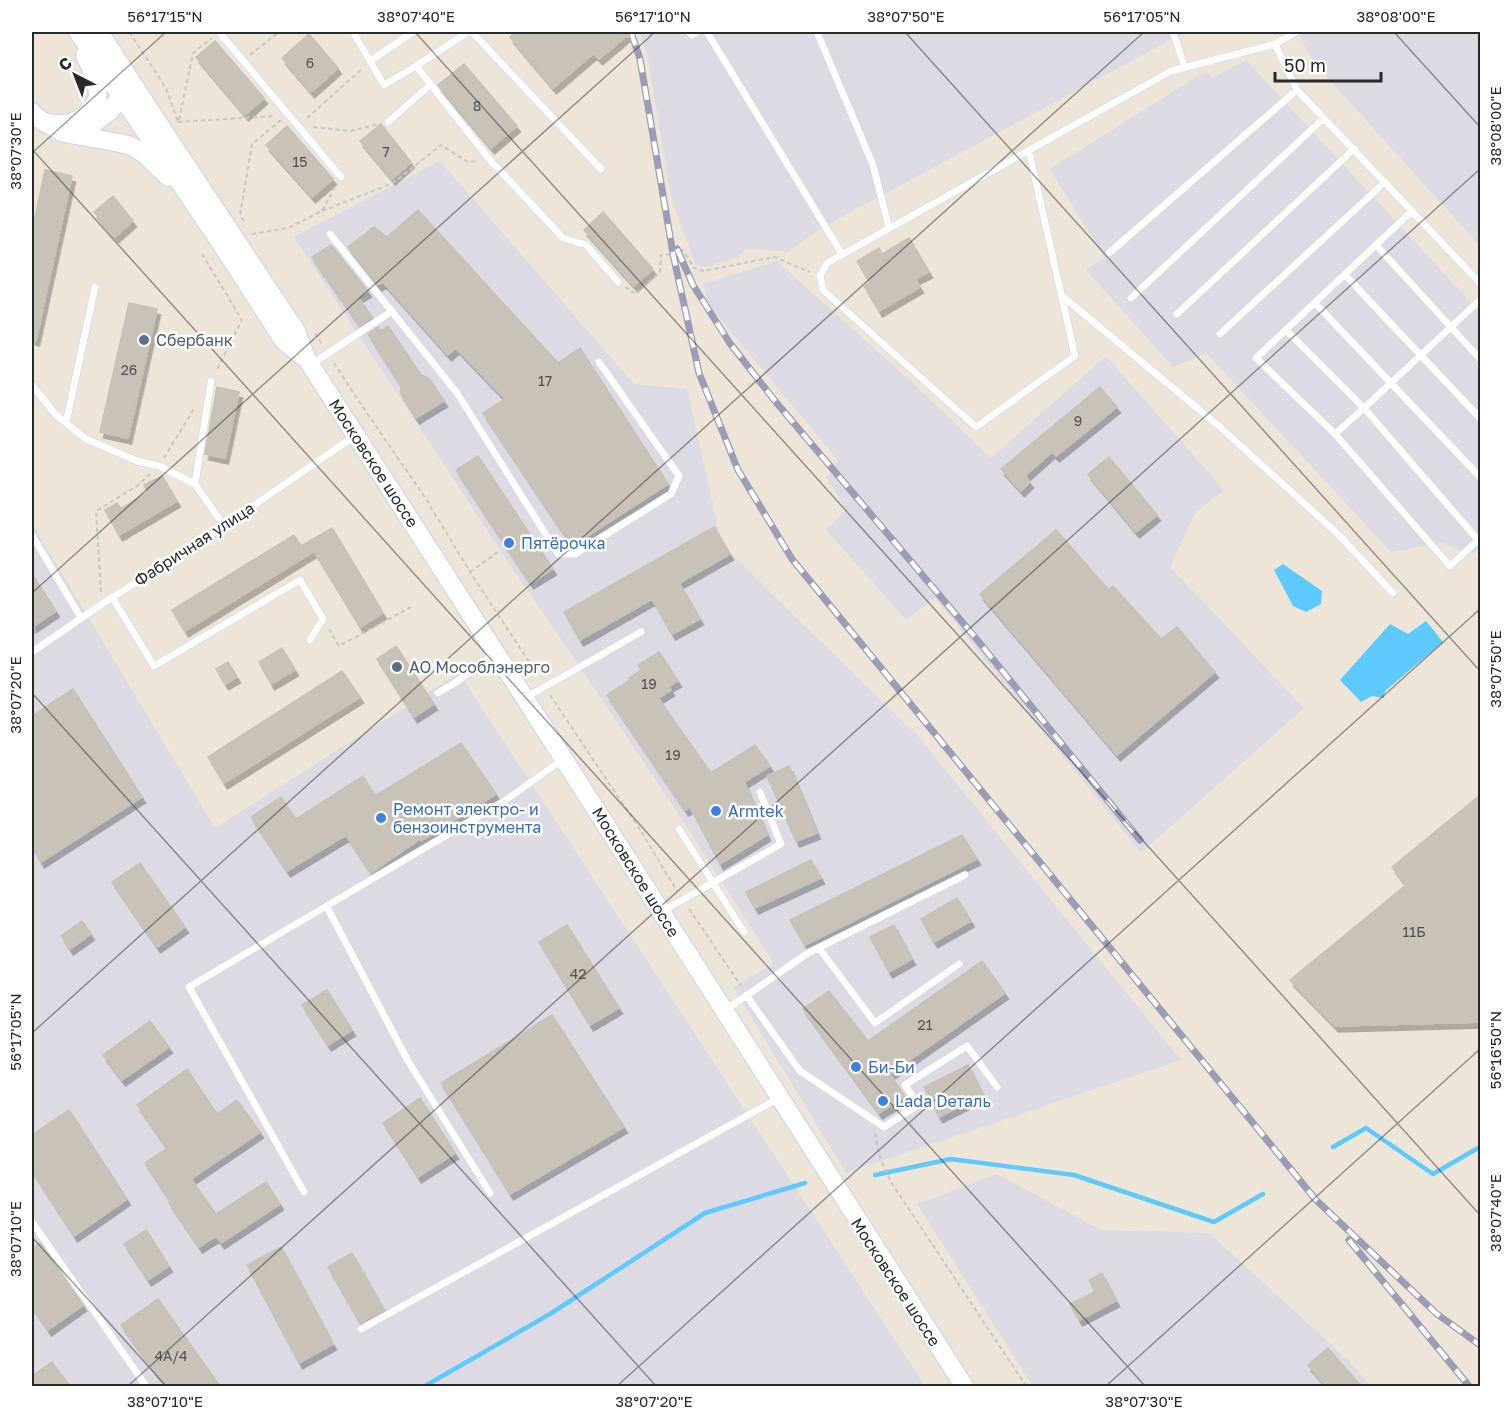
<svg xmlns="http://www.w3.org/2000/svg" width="1512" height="1418" font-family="'Golos Text',sans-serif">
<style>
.industrial{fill:#dddae4}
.water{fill:#5ec9fc}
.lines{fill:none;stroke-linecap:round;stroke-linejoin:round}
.stream{stroke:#5ec9fc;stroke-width:4.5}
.building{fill:#c8c2b8;stroke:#c8c2b2;stroke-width:1.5;filter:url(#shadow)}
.service-casing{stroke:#cdd0e4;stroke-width:8}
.secondary-casing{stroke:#cdd0e4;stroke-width:20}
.path{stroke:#c7c7c7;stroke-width:2;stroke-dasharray:4.5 3;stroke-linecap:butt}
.service{stroke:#fff;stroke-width:7}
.secondary{stroke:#fff;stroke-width:18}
.rail-casing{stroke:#9b9db6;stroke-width:7}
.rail{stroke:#fff;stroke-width:4.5;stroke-dasharray:14;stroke-linecap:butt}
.ticks{fill:none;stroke:#292929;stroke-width:1.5;stroke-opacity:0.45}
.service-dot{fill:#5c6f8a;stroke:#fff;stroke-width:2}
.shop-dot{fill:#3f7fe0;stroke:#fff;stroke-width:2}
.labels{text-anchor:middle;stroke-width:5;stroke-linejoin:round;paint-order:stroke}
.number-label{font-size:14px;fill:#514f4d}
.service-label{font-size:16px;fill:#4e5e75;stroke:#fff;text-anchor:start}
.street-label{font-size:16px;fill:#292929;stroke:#fff}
.shop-label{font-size:16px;fill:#366cbe;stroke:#fff;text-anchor:start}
.neatline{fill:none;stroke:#292929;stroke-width:2}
.ticks-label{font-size:15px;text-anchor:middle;fill:#292929}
</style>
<defs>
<filter id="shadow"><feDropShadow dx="3.5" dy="6" stdDeviation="0" flood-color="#0004"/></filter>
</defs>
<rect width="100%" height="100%" fill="#ede5d8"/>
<!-- industrial -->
<path class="industrial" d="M639,32H1185L821,228L788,252L746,248L738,257L706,267L695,264L671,196L647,54Z
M1298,32H1480V246L1314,63Z
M1246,60L1480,312V547L1473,554L1441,543L1391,552L1206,353L1173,367L1086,270L1104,258L1050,169L1206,71L1213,78Z
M440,161L634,384L687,389L720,536L730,553L917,735L1181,1060L846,1173L733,987L774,964L681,818L580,667L514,571L294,237Z
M777,261L917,387L991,458L1106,356L1224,490L1195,513L1170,567L1304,708L1141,853L935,598L906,620L826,530L846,509L827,478L838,460L708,304L703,284Z
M32,524L215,828L459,673L925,1386H32Z
M997,1174L1101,1230L1209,1233L1350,1362L1370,1386H1033L917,1204Z"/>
<!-- water -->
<path class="water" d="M1283,564L1322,591L1321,604L1306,612L1293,606L1274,570Z
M1426,621L1443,642L1385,691L1384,698L1372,696L1361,702L1340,680L1390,624L1408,634Z"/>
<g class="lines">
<!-- stream -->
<path class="stream" d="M1333,1147L1366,1128L1433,1174L1480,1147
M875,1175L951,1159L1074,1175L1214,1222L1263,1194
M425,1386L550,1314L705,1213L805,1183"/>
</g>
<!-- building -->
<path class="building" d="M516,32H631L599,59L594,53L553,88L510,37Z
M309,34L338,68L311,92L282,58Z
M215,41L264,98L245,115L196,57Z
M464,64L517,126L491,148L438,85Z
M381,124L411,162L392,179L360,141Z
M287,126L333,179L312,197L266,145Z
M45,170L72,176L36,340L32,339V231Z
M113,196L133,221L115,237L94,212Z
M418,210L558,363L580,348L668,484L572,546L483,413L505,399L456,348L448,355L383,282L378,285L348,247L374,227L387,237Z
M603,212L653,269L634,286L584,230Z
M909,238L929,272L915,279L920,287L879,311L864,286L870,283L857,261L879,248L882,254Z
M331,245L368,291L358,297L372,317L360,326L312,257Z
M129,303L157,309L128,438L100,432Z
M388,326L421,375L429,378L444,401L416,418L401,394V386L368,334L378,327L381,331Z
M217,387L239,392L225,458L205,454Z
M1100,387L1117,407L1056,456L1052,452L1025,476L1030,482L1021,491L1001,469Z
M478,456L553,569L530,583L456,470Z
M1109,457L1157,515L1136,532L1088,474Z
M162,476L177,501L119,535L105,510L117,503L121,509L148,492L144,485Z
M714,527L730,554L679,583L700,619L672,634L652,599L580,640L564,612Z
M332,528L383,613L360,627L314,551L185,631L172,610L294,535L301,546Z
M1056,530L1109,590L1113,586L1161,639L1177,627L1215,672L1117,755L980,594Z
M32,574L56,611L32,627Z
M396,646L434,704L414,717L377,659Z
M282,648L295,670L271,684L259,662Z
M659,652L678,681L669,686L671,690L658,698L711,773L755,745L770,766L744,782L767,835L720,864L690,807L685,810L607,695L630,680L629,678L642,670L638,665Z
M228,662L237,677L225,684L216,669Z
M342,671L360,697L224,783L208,757Z
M73,689L142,797L41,862L32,847V716Z
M461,743L496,794L421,841L420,839L371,873L346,835L287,871L251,817L281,797L296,819L363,776L375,796Z
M789,766L817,833L796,841L767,776Z
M1480,795V1022L1335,1026L1290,980L1406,885L1392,867Z
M962,835L977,859L805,945L790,920Z
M811,860L821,878L755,908L746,892Z
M140,863L185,927L157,947L112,882Z
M957,898L971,921L934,942L921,919Z
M82,921L91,934L70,949L61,936Z
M567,925L619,1008L590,1025L539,942Z
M894,925L912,959L889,972L870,937Z
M982,961L1005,993L890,1074L905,1097L879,1113L803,1009L829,991L868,1041Z
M327,990L352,1030L328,1045L302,1005Z
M552,1015L624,1127L510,1194L441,1083Z
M150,1021L169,1047L122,1080L103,1055Z
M968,1065L983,1095L939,1117L924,1087Z
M187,1069L217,1114L237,1100L260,1132L191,1179L216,1214L266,1182L280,1204L221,1243L216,1236L199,1247L169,1203L171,1202L145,1163L167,1148L137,1105Z
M420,1098L455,1153L418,1177L383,1123Z
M69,1110L127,1199L74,1236L32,1171V1135Z
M146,1230L169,1266L148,1280L124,1244Z
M40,1243L83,1305L48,1330L32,1307V1249Z
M281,1247L333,1344L299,1363L247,1265Z
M352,1253L384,1310L360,1323L328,1267Z
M1102,1273L1116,1301L1079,1320L1070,1304L1095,1292L1089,1280Z
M158,1299L220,1386H165L121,1325Z
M1328,1348L1361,1386H1326L1308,1365Z
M52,1362L70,1386H32V1376Z"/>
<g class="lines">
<defs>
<path id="service" d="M219,32L341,177
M353,32L370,61
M413,32L370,61L384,85L416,66L468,32
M472,32L601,169
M689,32L692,35L697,32
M707,32L842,254
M817,32L873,165L889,228
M1173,32L1185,68
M1275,44L1297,90L1480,283
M416,66L490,160L563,238L586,245L618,282
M388,122L431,84
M1029,151L1075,356L976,427L823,290L820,276L827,263L1171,71L1275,44L1296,32
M1412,211L1256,358L1335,434L1450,566L1478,540L1364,408L1480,300
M330,234L457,393L558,554H575L671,494L679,476L599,362
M1376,245L1480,359
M1109,253L1297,90
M1345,275L1480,418
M1061,295L1220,427L1339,535L1393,593
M1131,298L1324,118
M1315,303L1480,477
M1177,314L1354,149
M1286,330L1364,408L1335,434
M1220,334L1385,182
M315,362L392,311
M32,385L56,415L86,439L137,461L159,466L195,484L224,526
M66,423L95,287
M195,484L211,381
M32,535L81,618
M112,597L154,666L300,580L323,619L310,640
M32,652L102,604L224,526L356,435
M438,693L458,681L494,654
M525,698L641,632
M679,829L744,932
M327,907L408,1061L490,1193
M661,912L781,844L760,792
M819,948L875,1023L959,964
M746,995L800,1071L884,1127L918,1105L905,1085L967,1046L997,1087
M724,1011L808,953L965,875
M304,1192L189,987L503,802L562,760
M32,1222L146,1386
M361,1329L779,1098"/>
<path id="secondary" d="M78,32L220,242L284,341L304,357
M99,32L164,132L296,331L306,358C528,699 743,1045 964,1386
M32,112C48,134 87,125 97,99C101,87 90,67 85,55
M42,121L64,133L120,143L131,146L143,153L168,177
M75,129L90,126L110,111L117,101L124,83"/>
</defs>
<!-- service casing -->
<use href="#service" class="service-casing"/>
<!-- secondary casing -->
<use href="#secondary" class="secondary-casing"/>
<!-- path -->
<path class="path" d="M129,32L166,88L178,122
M250,55L279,32
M307,118L363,68
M179,120L193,53L212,38
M178,122L274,116
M313,127L351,131L378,124
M322,211L393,183L441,145L468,162L478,161
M244,221L240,215L252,144L281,120
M252,234L288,228L322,211L335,187
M202,254L242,320L216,371
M625,287L636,294L660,272L661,255L673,254L683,250L694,268L704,271L774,257L810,272
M315,333L323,346
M334,363L358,400L426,499L470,572L539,677
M164,458L195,407
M470,572L498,552
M101,592L96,511L137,486L150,474
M329,629L339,646L411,607
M550,695L639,828L677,891
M689,909L741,986
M875,1133L880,1158L891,1182L1026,1386"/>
<!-- service -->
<use href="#service" class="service"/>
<!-- secondary -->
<use href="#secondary" class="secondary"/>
<defs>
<path id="rail" d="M631,32L640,59L673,254L699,373L738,470L792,559L1316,1200L1437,1314L1480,1345
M677,249L693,285L729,342L775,401L974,636L1140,840
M1349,1240L1469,1386"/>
</defs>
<!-- rail casing -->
<use href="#rail" class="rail-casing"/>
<!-- rail -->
<use href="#rail" class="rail"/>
</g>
<!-- ticks -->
<path class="ticks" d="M415,32L1480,1215M905,32L1480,671M1394,32L1480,127M32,149L1145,1386M32,153L166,32M32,593L655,32M32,693L656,1386M32,1033L1144,32M32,1237L166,1386M128,1386L1480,169M617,1386L1480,609M1106,1386L1480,1049"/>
<!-- markers -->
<g class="service-dot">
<circle cx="144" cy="340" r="6"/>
<circle cx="397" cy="667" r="6"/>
</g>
<g class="shop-dot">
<circle cx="509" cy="543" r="6"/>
<circle cx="716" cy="811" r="6"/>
<circle cx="381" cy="818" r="6"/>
<circle cx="856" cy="1067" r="6"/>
<circle cx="883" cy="1101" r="6"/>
</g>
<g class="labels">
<!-- number labels -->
<g class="number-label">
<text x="310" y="68">6</text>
<text x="477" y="111">8</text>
<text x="386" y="157">7</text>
<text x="300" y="167">15</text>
<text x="129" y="375">26</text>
<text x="545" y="386">17</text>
<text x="1078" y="426">9</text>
<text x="649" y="689">19</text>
<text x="673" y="760">19</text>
<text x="1414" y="937">11Б</text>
<text x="578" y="979">42</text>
<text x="925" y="1030">21</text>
<text x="171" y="1361">4А/4</text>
</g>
<!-- service labels -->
<g class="service-label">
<text x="156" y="346">Сбербанк</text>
<text x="409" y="673">АО Мособлэнерго</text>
</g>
<!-- street labels -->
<g class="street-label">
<text transform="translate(374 463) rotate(57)" y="6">Московское шоссе</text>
<text transform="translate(194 544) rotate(-33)" y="6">Фабричная улица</text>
<text transform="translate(636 872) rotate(58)" y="6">Московское шоссе</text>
<text transform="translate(896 1282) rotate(57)" y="6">Московское шоссе</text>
</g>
<!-- shop labels -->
<g class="shop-label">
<text x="521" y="549">Пятёрочка</text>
<text x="393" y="815">Ремонт электро- и<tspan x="393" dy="18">бензоинструмента</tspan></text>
<text x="728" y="817">Armtek</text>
<text x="868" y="1073">Би-Би</text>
<text x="895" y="1107">Lada Dеталь</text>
</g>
</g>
<!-- border -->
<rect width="1512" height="1418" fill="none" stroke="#ffffff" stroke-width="66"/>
<!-- north arrow -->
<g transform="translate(75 75) rotate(318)" stroke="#ffffff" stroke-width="4.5" paint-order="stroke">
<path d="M0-4.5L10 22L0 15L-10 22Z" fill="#292929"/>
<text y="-9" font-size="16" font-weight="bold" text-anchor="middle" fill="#292929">С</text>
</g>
<!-- scale -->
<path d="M1275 72v9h106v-9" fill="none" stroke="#292929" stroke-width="3"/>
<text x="1284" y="72" font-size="18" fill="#292929" stroke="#ffffff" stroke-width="4.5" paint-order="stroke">50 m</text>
<rect x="33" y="33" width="1446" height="1352" class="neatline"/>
<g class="ticks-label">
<text x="165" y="22">56°17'15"N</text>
<text x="416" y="22">38°07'40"E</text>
<text x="653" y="22">56°17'10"N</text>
<text x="906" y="22">38°07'50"E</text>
<text x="1142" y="22">56°17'05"N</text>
<text x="1396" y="22">38°08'00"E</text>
<text transform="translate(1496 126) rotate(-90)" y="5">38°08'00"E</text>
<text transform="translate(16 151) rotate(-90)" y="5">38°07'30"E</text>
<text transform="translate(1496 669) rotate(-90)" y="5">38°07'50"E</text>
<text transform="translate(16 695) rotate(-90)" y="5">38°07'20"E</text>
<text transform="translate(16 1032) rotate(-90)" y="5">56°17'05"N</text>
<text transform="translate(1496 1050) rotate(-90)" y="5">56°16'50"N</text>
<text transform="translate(1496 1213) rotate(-90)" y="5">38°07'40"E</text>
<text transform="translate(16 1239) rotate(-90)" y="5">38°07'10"E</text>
<text x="165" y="1407">38°07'10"E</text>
<text x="654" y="1407">38°07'20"E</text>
<text x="1144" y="1407">38°07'30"E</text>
</g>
</svg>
